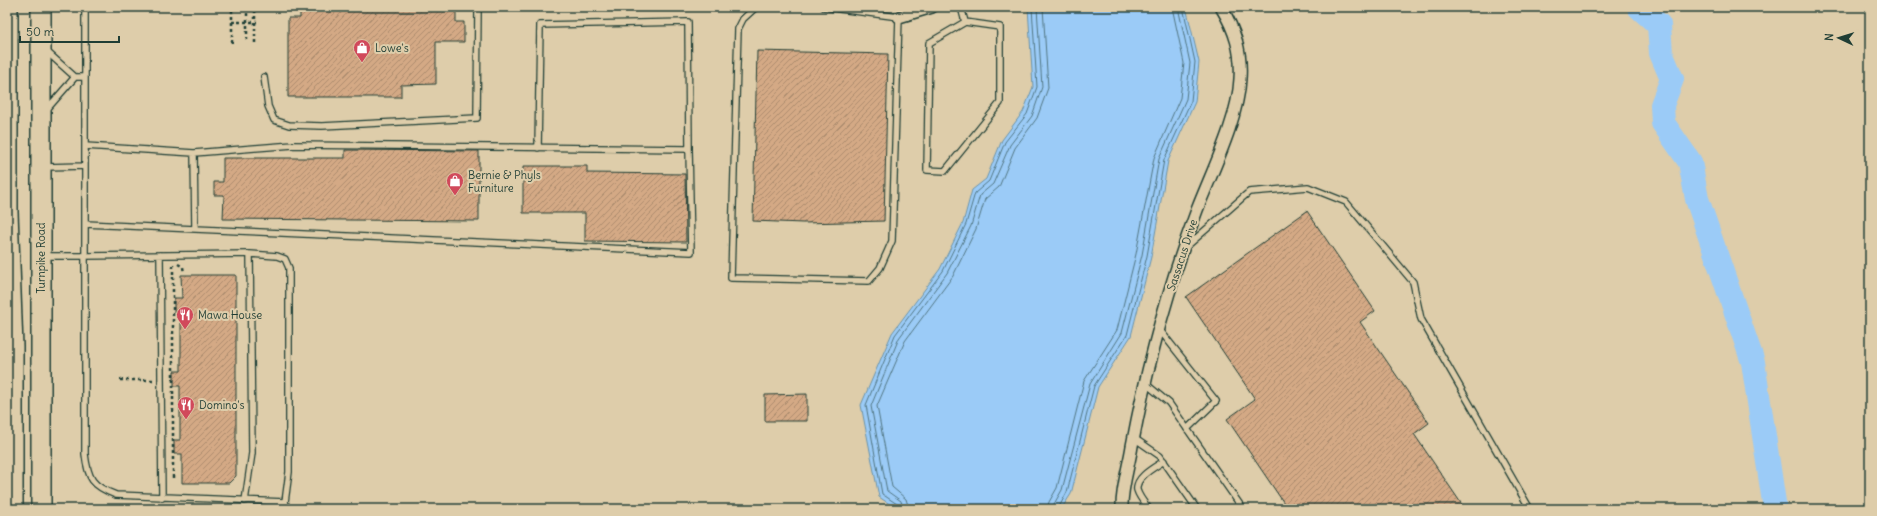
<svg xmlns="http://www.w3.org/2000/svg" width="1877" height="516" font-family="Delius,sans-serif">
<style>
.water{fill:#9bcbf7;stroke:#6992a9}
.lines{fill:none;stroke-linecap:round;stroke-linejoin:round}
.shore{stroke:#517682;stroke-width:1}
.river{stroke:#9bcbf7;stroke-width:24}
.building{fill:url(#building-hatch);stroke:#1f3d34}
.service-casing{stroke:#1f3d34;stroke-width:8}
.minor-casing{stroke:#1f3d34;stroke-width:14}
.trunk-casing{stroke:#1f3d34;stroke-width:22}
.path{stroke:#1f3d34;stroke-width:2.5;stroke-dasharray:3 3;stroke-linecap:butt}
.service{stroke:#decdaa;stroke-width:5.5}
.minor{stroke:#decdaa;stroke-width:11}
.trunk{stroke:#decdaa;stroke-width:19}
.labels{text-anchor:middle;stroke-width:4;stroke-linejoin:round;paint-order:stroke}
.poi-label{font-size:11px;fill:#1f3d34;stroke:#decdaa;text-anchor:start}
.street-label{font-size:11px;fill:#1f3d34;stroke:#decdaa}
</style>
<defs>
<pattern id="building-hatch" width="6" height="6" patternUnits="userSpaceOnUse"><rect width="6" height="6" fill="#d4a985"/><path d="M-1 1l2-2M0 6l6-6M5 7l2-2" fill="none" stroke="#ab8b6e"/></pattern>
</defs>
<rect width="100%" height="100%" fill="#decdaa"/>
<filter id="ink" filterUnits="userSpaceOnUse"><feTurbulence type="fractalNoise" baseFrequency=".025" numOctaves="2"/><feDisplacementMap in="SourceGraphic" scale="8" xChannelSelector="R" yChannelSelector="G"/><feConvolveMatrix kernelMatrix="1 2 1 2 8 2 1 2 1" color-interpolation-filters="sRGB"/></filter>
<g filter="url(#ink)">
<!-- water -->
<path class="water" d="M1028,7H1186L1199,62L1195,102L1168,161L1151,257L1131,336L1098,387L1071,494L1062,508L897,509L879,497L861,405L892,333L940,269L963,223L972,190L986,179L1002,140L1023,112L1033,87Z"/>
<g class="lines">
<!-- shore -->
<path class="shore" d="M898,509L897,504L882,494L866,405L895,335L943,271L966,224L975,193L989,181L1005,142L1027,114L1037,87L1032,7
M903,509L901,501L887,491L871,406L899,338L947,273L971,226L980,195L993,184L1010,145L1032,116L1042,87L1037,7
M909,509L906,499L892,487L877,406L905,341L953,276L976,229L985,199L999,187L1015,148L1037,118L1048,88L1043,7
M1047,509L1049,502L1057,488L1084,381L1117,330L1136,254L1154,158L1180,98L1184,63L1172,7
M1053,509L1054,504L1062,490L1090,384L1122,333L1142,255L1159,159L1186,99L1190,63L1178,7
M1058,509L1067,492L1094,386L1127,335L1147,256L1164,160L1191,101L1195,62L1183,7"/>
<!-- river -->
<path class="river" d="M1639,7L1659,25L1661,53L1672,79L1662,105L1663,123L1690,162L1697,199L1753,362L1775,509"/>
</g>
<!-- building -->
<path class="building" d="M300,7H456V22H464V42H436V84L401,85V97H288V18H300Z
M757,51L888,54L884,221L803,223L753,221Z
M345,150L479,151V221L223,219L224,195H214V182H223V158H345Z
M523,166H587V173L685,174L686,242L585,241V213H523Z
M1307,211L1375,311L1360,322L1429,423L1414,434L1465,509H1288L1227,419L1255,399L1186,297Z
M181,275H236V476L229,483H182V454H174V440H180V386H174V371H181V312H174V298H182Z
M807,394V421H765V395Z"/>
<g class="lines">
<defs>
<path id="service" d="M756,7L743,19L738,29L731,278L869,281L880,268L892,241L899,17L824,7
M961,7L965,22
M965,22L1000,27V103L945,171L927,170L929,43Z
M46,51L75,77H85V256L250,254L277,256L285,259L289,268V472L285,502
M85,77V7
M264,77L268,106L274,120L289,125L322,126L477,118L478,7
M47,109L75,77
M85,146L194,153L195,229L85,224
M538,148L540,25L688,22L689,149
M194,153L293,145L689,149L691,252L195,229
M44,167L85,166
M1186,247L1249,192L1308,187L1346,202L1413,282L1421,319L1530,509
M160,255L162,498
M44,256H85V454C88,479 92,486 116,495L285,502L288,509
M1159,329L1216,401L1187,429
M1145,383L1169,403L1243,509
M1134,438L1160,456L1197,509
M245,501L252,453L250,254
M1149,509C1145,504 1139,497 1137,490C1135,477 1155,467 1164,461"/>
<path id="minor" d="M899,17L932,7
M1122,509C1121,489 1129,466 1132,446C1147,366 1168,287 1197,210C1212,171 1238,120 1240,79C1242,52 1235,30 1221,7"/>
<path id="trunk" d="M8,7V212L13,346V509
M41,7V509"/>
</defs>
<!-- service casing -->
<use href="#service" class="service-casing"/>
<!-- minor casing -->
<use href="#minor" class="minor-casing"/>
<!-- trunk casing -->
<use href="#trunk" class="trunk-casing"/>
<!-- path -->
<path class="path" d="M247,7V43
M232,22H257
M232,43V7
M255,43V7
M178,264L183,267L184,273
M120,380H153
M173,478V265L174,263"/>
<!-- service -->
<use href="#service" class="service"/>
<!-- minor -->
<use href="#minor" class="minor"/>
<!-- trunk -->
<use href="#trunk" class="trunk"/>
</g>
</g>
<!-- icons -->
<defs>
<symbol id="shop-pin" viewBox="-11 -11 22 30"><path d="M0 17L-7.5 6A9.5 9.5 0 1 1 7.5 6Z" fill="#d1495b" stroke="#decdaa"/><path d="M-5-2.5h2.3a2.7 3.5 0 0 1 5.4 0H5L5.5 6h-11ZM-1.5-2.5h3a1.5 2.3 0 0 0-3 0Z" fill="#fff"/></symbol>
<symbol id="restaurant-pin" viewBox="-11 -11 22 30"><path d="M0 17L-7.5 6A9.5 9.5 0 1 1 7.5 6Z" fill="#d1495b" stroke="#decdaa"/><path d="M-5-6h1v4h1v-4h1v4h1v-4h1v5L-1.5 .5V6h-2V.5L-5-1ZM5-6V6H3V1.5H1.5Q1.5-4 5-6Z" fill="#fff"/></symbol>
</defs>
<g fill-rule="evenodd">
<use href="#shop-pin" x="352" y="38" width="20" height="27"/>
<use href="#shop-pin" x="445" y="171" width="20" height="27"/>
<use href="#restaurant-pin" x="175" y="305" width="20" height="27"/>
<use href="#restaurant-pin" x="176" y="395" width="20" height="27"/>
</g>
<g class="labels">
<!-- poi labels -->
<g class="poi-label">
<text x="375" y="52">Lowe's</text>
<text x="468" y="179">Bernie &amp; Phyls<tspan x="468" dy="13">Furniture</tspan></text>
<text x="198" y="319">Mawa House</text>
<text x="199" y="409">Domino's</text>
</g>
<!-- street labels -->
<g class="street-label">
<text transform="translate(1182 255) rotate(-72)" y="4">Sassacus Drive</text>
<text transform="translate(41 258) rotate(-90)" y="4">Turnpike Road</text>
</g>
</g>
<!-- margin -->
<rect width="1877" height="516" fill="none" stroke="#decdaa" stroke-width="24"/>
<rect x="12" y="12" width="1853" height="492" fill="none" stroke="#1f3d34" stroke-width="1.5" filter="url(#ink)"/>
<!-- north arrow -->
<g transform="translate(1839 38) rotate(274)" stroke="#decdaa" stroke-width="3" paint-order="stroke">
<path d="M0-3L7 15L0 10L-7 15Z" fill="#1f3d34"/>
<text y="-6" font-size="11" font-weight="bold" text-anchor="middle" fill="#1f3d34">N</text>
</g>
<!-- scale -->
<path d="M20 36v6h99v-6" fill="none" stroke="#1f3d34" stroke-width="2"/>
<text x="26" y="36" font-size="12" fill="#1f3d34" stroke="#decdaa" stroke-width="3" paint-order="stroke">50 m</text>
</svg>
